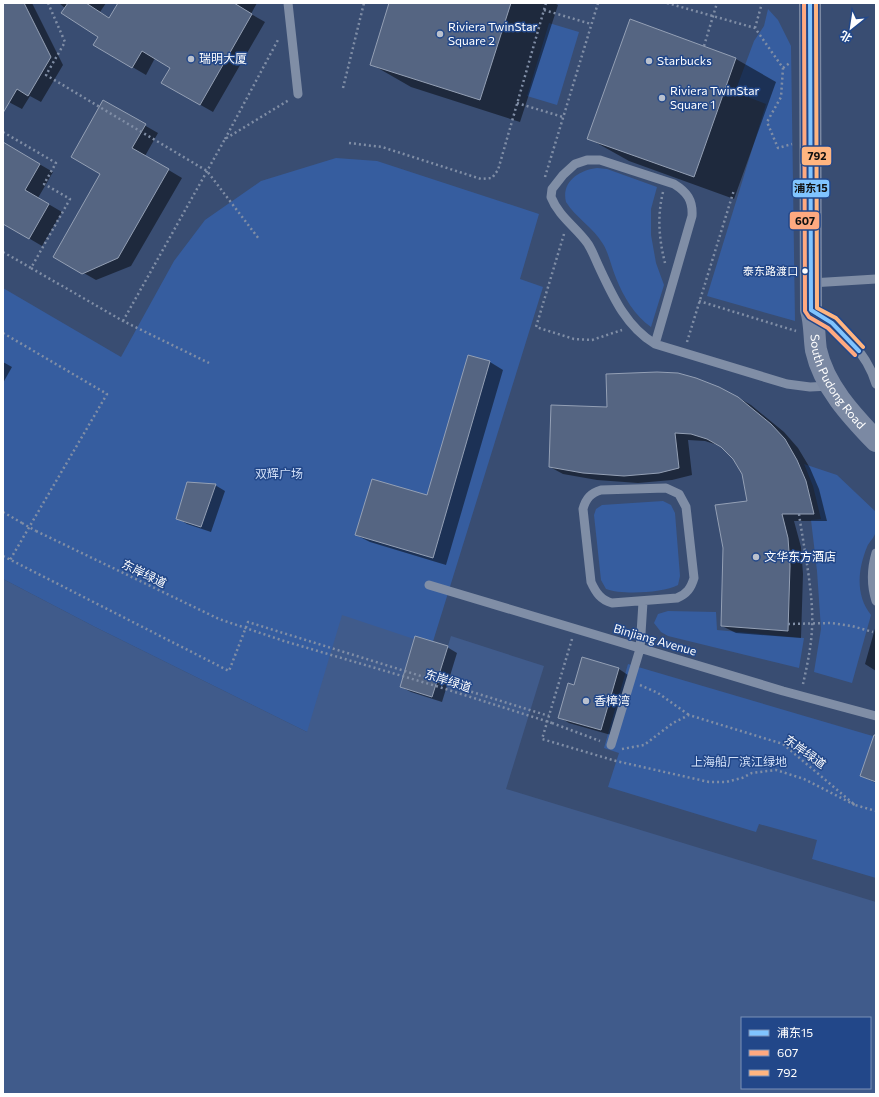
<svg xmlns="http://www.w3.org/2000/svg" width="879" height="1097" font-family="Commissioner,'Noto Sans SC',sans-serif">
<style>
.green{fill:#365d9f}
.water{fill:#405b8b;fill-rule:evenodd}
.shadow{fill:#0007}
.building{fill:#556582;stroke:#94a0b5}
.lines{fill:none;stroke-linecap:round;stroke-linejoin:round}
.path{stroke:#808ea6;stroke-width:2.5;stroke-dasharray:2 3;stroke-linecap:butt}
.lane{stroke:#808ea6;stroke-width:9}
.secondary{stroke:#7b89a3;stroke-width:22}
.path-bridge{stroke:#808ea6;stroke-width:2.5;stroke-dasharray:2 3;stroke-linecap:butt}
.bus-1-casing{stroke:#224789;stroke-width:7}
.bus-2-casing{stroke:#224789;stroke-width:7}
.bus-3-casing{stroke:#224789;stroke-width:7}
.bus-1{stroke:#80c4ff;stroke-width:4}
.bus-2{stroke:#ffa980;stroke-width:4}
.bus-3{stroke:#ffb580;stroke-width:4}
.poi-dot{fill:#bac1ce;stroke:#224789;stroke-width:1.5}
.bus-dot{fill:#fff;stroke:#224789;stroke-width:1.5}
.labels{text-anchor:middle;stroke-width:3;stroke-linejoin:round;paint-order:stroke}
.bus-label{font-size:11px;fill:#fff;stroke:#224789;text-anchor:end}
.poi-label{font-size:12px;fill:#fff;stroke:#224789;text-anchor:start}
.street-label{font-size:12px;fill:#fff;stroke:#224789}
.park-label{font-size:12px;fill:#d2e0f8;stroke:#224789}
.line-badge{stroke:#224789;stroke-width:1.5}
.pale-badge-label{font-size:11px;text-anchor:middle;font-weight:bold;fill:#111}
</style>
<rect width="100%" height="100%" fill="#394d72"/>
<!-- green -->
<path class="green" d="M768,9L778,20L791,46L795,321L707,296L766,104L735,92L754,41L764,26Z
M549,23L579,32L557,105L527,96Z
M336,158L377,161L539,214L520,279L543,287L417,693L307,732L95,627L3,579V288L121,357L174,261L205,220L261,181Z
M597,168L607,169L657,187L651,209V235L656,263L664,285L651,327C635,316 623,296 616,278C611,266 609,254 603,244C593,227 576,218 566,202C561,182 579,170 597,168Z
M804,464L837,475L876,512C876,518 877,526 876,531C875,537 869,542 867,547C858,569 855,595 871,615L852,683L814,672L821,629L817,571L811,520L821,519L813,486Z
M663,501L671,505L675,513L680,576L678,585C663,593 622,595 606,589L601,580L594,515L596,509L602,505Z
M668,611L716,612L717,630L804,638L799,668L668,636L661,632L654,623L658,614Z
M628,664L876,737V878L812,859L817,840L759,824L756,832L608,787L619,753L604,748Z"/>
<!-- water -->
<path class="water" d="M3,579L95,627L307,732L342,615L414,639L400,687L432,697L451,636L544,666L506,789L876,902V1094H3ZM742,1018H870V1088H742Z"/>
<!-- shadow -->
<path class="shadow" d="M3,3H32L63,65L41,102L30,96L22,109L3,99Z
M59,3H106L100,12L110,18L119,3H257L251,14L265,22L213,112L162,83L171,67L155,58L146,75L95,45L99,37Z
M390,3H554L558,5L520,122L411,87L371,64Z
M736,59L776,82L734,199L629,161L588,138Z
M104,102L158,133L145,156L182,178L131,266L96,280L54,256L102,173Z
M3,143L53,172L38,198L62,212L42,246L3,223Z
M469,356L490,362L503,370L446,565L370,542L356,535L428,496Z
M3,362L12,367L3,383Z
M737,397L751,405L784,432L798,448L810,468L819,489L827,521H794L801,547L803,574L801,638L736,633L722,626L748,501L743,474L734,458L721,446L705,441L688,440L692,475L672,480L638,483L597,480L563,474L550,467L608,408Z
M215,485L225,491L211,532L187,524L177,518Z
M876,625V671L865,664Z
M447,647L457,653L442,702L411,692L401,687Z
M619,669L628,675L611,735L569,723L559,717L575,686Z
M876,749V783L861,776Z"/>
<!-- building -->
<path class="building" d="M3,3H24L51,57L28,96L17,89L3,113Z
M68,3H86L109,18L118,3H234L252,14L200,105L161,83L170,68L142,51L132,68L93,45L98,37L61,13Z
M389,3H511L480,100L370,65Z
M630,19L736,58L694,177L587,139Z
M103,100L146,124L132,148L169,169L118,258L82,274L53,257L100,174L71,157Z
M3,142L40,164L25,190L49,204L29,239L3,224Z
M468,355L490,361L433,558L355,535L372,479L427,495Z
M657,372L678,373L696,378L719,387L738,397L771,424L785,439L797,460L806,481L814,514H782L788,538L790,566L788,631L721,626L723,548L715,505L747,501L742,474L733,459L721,447L707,439L691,434L675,433L679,468L659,473L624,476L583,473L549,467L551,405L607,407L606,374Z
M187,482L216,484L201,527L176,519Z
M415,636L448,646L432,697L400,687Z
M582,657L619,668L601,730L558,718L568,683L574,685Z
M874,735H876V782L860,776Z"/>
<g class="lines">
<!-- path -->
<path class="path" d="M48,3L65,42L46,75L207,171L259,239
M667,3L755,28L783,68L781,97L767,122L778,148L792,144
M544,10L591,24
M755,28L762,3
M704,46L717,3
M783,68L791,62
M343,88L364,3
M517,103L563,117
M3,132L56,163L44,184L70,199L31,268L123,321L209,363
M225,139L279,38
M349,143L382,147L481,179L492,178L498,170L546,3
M545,177L598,3
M663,192C657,217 659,239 665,263
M564,234L536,327L574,339L592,340L622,330
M3,252L31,268
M699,301L796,331
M123,321L225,139L289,100
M3,333L107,394L10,560
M687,342L734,190
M3,512L22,523
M799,514C804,549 814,595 812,629C811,648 807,666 803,684
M36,531L219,619L284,641L436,686
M3,556L229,671L248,622L549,716
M572,639L542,739L616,761L709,782H726L742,778L752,773L776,770L804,779L855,805
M640,685L658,693L689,715
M552,723L600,741
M622,749L644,745L673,723L689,715L783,744L855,805L876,811"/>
<!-- lane -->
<path class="lane" d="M288,3L298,94
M811,283L876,279
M814,313C842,329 867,353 876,384
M655,344L692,216C693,200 687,192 674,184L600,160H587L575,164L563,175L552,189L551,197C559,217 576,227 588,244C593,252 596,261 600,269C614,299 627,327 655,344L787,384L810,387L830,386
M666,488L679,494L686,507L694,578C691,588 687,594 677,598L612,603C601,600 596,593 591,582L583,509C586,498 591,493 601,490Z
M876,553C871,570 871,585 876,601
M429,585L783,691L876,716
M611,745L640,649L643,602"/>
<!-- secondary -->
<path class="secondary" id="s1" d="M810,3L811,310C815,323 814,337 816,350C824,386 851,415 876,441"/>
<!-- path-bridge -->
<path class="path-bridge" d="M22,523L36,531
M788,624L831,623L852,626L873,632
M436,686L552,723"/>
<defs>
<path id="bus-1" d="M810,3L811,310L832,323L859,351"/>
<path id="bus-2" d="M804,3L805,311L809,317L828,328L855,355"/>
<path id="bus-3" d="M816,3L817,308L836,318L863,347"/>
</defs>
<!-- bus-1 casing -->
<use href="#bus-1" class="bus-1-casing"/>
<!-- bus-2 casing -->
<use href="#bus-2" class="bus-2-casing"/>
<!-- bus-3 casing -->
<use href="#bus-3" class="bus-3-casing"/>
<!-- bus-1 -->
<use href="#bus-1" class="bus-1"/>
<!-- bus-2 -->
<use href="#bus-2" class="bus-2"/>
<!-- bus-3 -->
<use href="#bus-3" class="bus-3"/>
</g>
<!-- markers -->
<g class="poi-dot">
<circle cx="440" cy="34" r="4"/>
<circle cx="191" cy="59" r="4"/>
<circle cx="649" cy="61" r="4"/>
<circle cx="662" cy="98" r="4"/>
<circle cx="756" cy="557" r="4"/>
<circle cx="586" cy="701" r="4"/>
</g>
<circle class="bus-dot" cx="805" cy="271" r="3.5"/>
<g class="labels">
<!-- bus labels -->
<g class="bus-label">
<text x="798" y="275">泰东路渡口</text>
</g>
<!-- poi labels -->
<g class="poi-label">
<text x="448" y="31">Riviera TwinStar<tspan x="448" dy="14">Square 2</tspan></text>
<text x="199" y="63">瑞明大厦</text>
<text x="657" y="65">Starbucks</text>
<text x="670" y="95">Riviera TwinStar<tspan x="670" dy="14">Square 1</tspan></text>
<text x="764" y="561">文华东方酒店</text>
<text x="594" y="705">香樟湾</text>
</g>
<!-- street labels -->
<g class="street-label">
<text dy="4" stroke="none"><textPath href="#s1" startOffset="385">South Pudong Road</textPath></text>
<text transform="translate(144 574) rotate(26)" y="4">东岸绿道</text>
<text transform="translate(655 640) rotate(16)" y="4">Binjiang Avenue</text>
<text transform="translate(448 681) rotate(18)" y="4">东岸绿道</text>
<text transform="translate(805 752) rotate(36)" y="4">东岸绿道</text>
</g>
<!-- park labels -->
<g class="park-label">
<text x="279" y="478">双辉广场</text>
<text x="739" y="766">上海船厂滨江绿地</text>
</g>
</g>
<g class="line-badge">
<rect x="801" y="146" width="31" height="20" rx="4" fill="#ffb580"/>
<rect x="792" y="179" width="38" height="19" rx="4" fill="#80c4ff"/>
<rect x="789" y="211" width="31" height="19" rx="4" fill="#ffa980"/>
</g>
<g class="pale-badge-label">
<text x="817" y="160">792</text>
<text x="811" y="192">浦东15</text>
<text x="805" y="225">607</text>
</g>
<!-- border -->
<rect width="879" height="1097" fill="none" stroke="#ffffff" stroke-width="8"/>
<!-- legend -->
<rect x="741" y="1017" width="130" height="72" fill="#224789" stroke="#7a91b8"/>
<rect x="749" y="1030" width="20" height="6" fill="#80c4ff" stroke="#7a91b8"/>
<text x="777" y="1037" font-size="12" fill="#ffffff">浦东15</text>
<rect x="749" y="1050" width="20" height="6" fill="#ffa980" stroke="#7a91b8"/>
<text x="777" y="1057" font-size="12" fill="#ffffff">607</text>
<rect x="749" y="1070" width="20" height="6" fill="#ffb580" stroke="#7a91b8"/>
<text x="777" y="1077" font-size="12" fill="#ffffff">792</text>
<!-- north arrow -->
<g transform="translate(851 28) rotate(210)" stroke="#224789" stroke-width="3" paint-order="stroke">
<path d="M0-3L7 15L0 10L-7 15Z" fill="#ffffff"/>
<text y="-6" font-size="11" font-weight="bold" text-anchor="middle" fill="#ffffff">北</text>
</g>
</svg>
